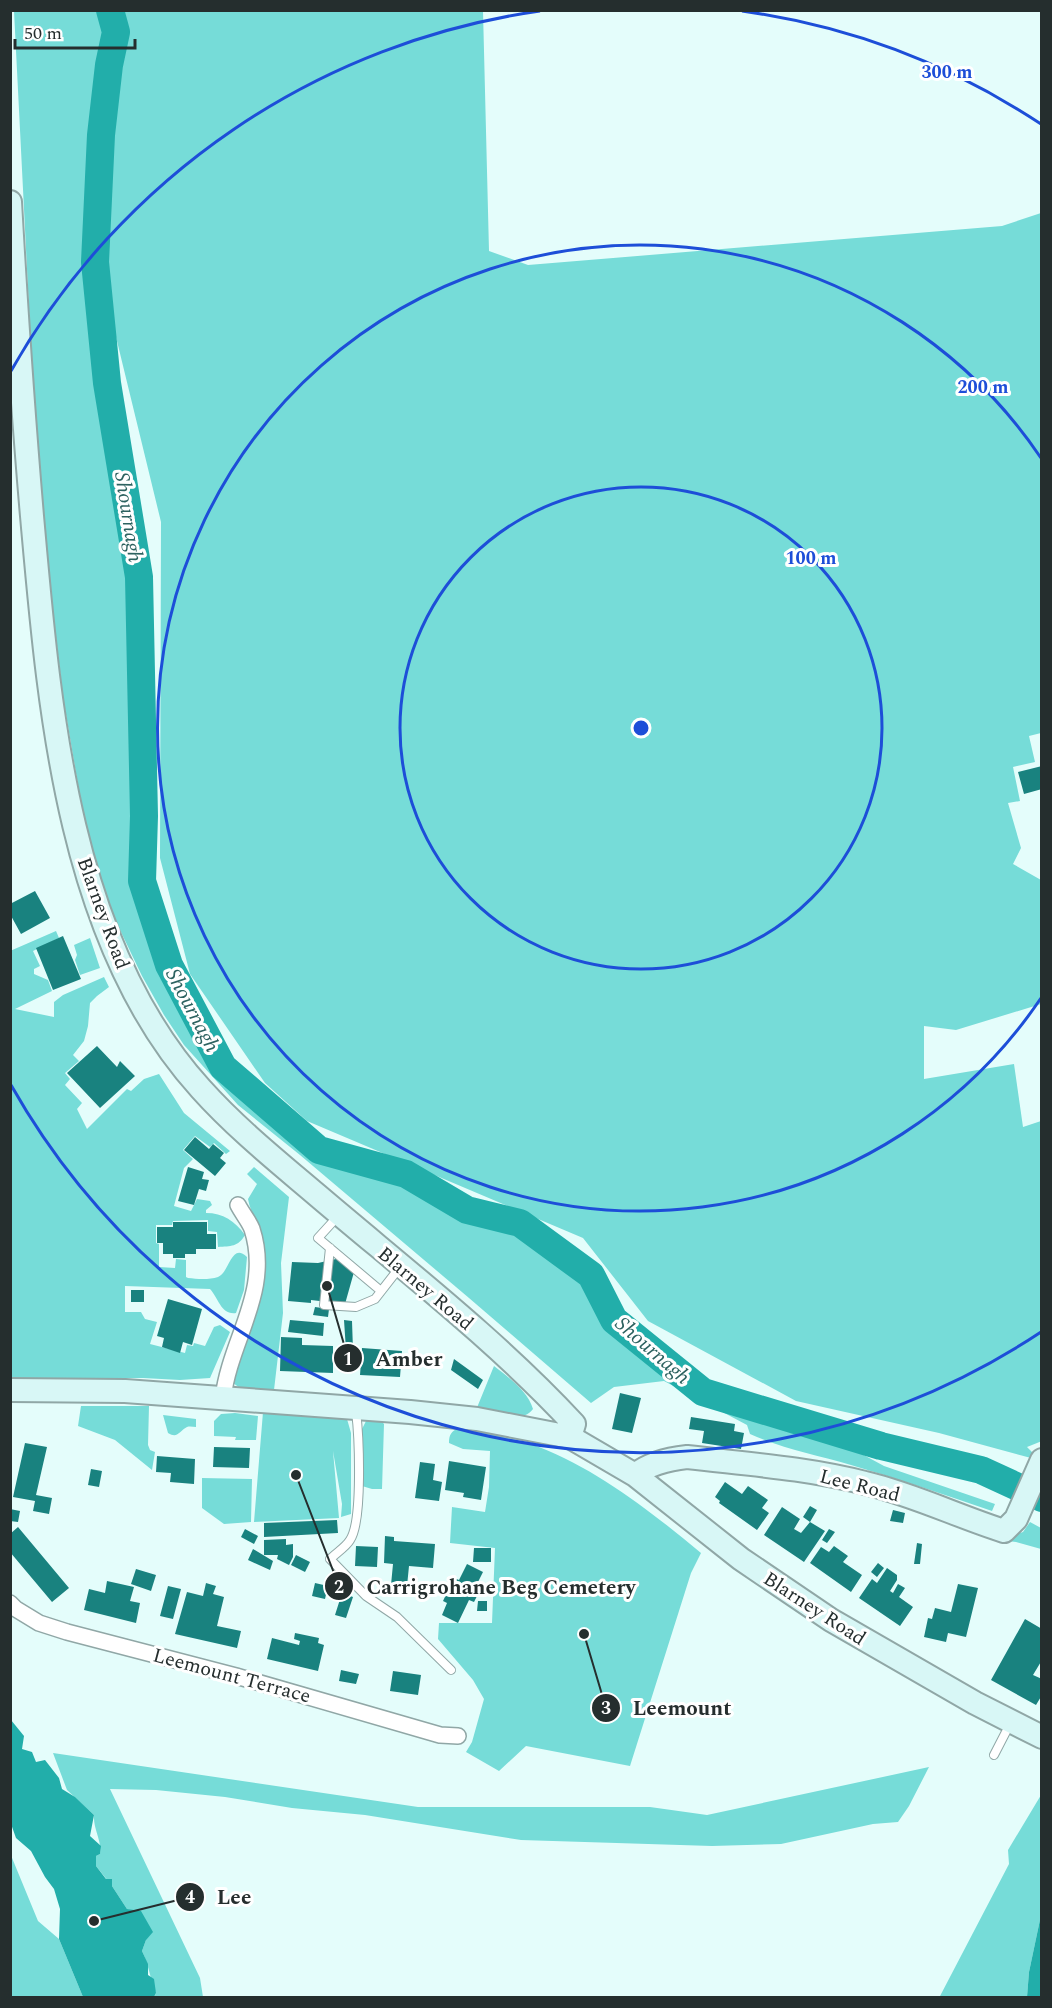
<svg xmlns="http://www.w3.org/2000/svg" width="1052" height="2008" font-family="Spectral,serif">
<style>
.green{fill:#76dcd8}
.water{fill:#22aeaa}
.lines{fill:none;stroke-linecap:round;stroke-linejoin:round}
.river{stroke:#22aeaa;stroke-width:28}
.building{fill:#19827f}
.lane-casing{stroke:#90a7a6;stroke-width:10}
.street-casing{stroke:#90a7a6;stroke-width:18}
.secondary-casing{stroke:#90a7a6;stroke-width:26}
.lane{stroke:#fff;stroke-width:8}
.street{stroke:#fff;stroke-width:15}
.secondary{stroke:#d8f7f6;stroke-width:22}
.ring{fill:none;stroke:#1d4ed8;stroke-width:3}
.labels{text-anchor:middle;stroke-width:6;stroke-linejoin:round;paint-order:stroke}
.street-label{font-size:20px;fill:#252e2e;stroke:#fff}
.water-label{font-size:21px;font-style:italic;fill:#2d6260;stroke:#fff}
.centre{fill:#1d4ed8;stroke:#fff;stroke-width:3}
.ring-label{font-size:18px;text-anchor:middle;font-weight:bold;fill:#1d4ed8;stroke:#fff;stroke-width:6;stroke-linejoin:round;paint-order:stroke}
.leader{fill:none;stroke:#252e2e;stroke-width:2}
.callout-dot{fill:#252e2e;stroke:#fff;stroke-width:2}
.mark-label{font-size:18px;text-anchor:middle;font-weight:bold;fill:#fff}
.callout-label{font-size:21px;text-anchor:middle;font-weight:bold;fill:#252e2e;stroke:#fff;stroke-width:6;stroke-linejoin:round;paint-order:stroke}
</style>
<rect width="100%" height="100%" fill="#e4fdfb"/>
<!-- green -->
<path class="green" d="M14,11H106L111,32L100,82L94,139L91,261L102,385L131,554L136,623L137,873L141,912L216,1066L315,1152L378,1176L436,1202L477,1223L517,1230L587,1277L611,1322L655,1362L702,1394L849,1447L884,1466L995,1504L992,1511C945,1495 899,1479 851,1465C817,1455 783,1449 750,1434L747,1425L664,1381L614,1387L591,1403L469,1298L300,1155L238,1105L184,1045L164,1015L142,976L109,907L84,820L63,697L50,586L36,447Z
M116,11H483L489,251L528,265L1002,226L1041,213V733L1029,736L1035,762L1013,767L1020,801L1008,803L1021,848L1013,864L1041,880V1004L956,1030L924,1026V1079L1014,1064L1023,1127L1041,1121L1042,1441L1027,1447L1033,1453L1031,1458L939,1433L796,1401L648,1321L583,1238L307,1121L265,1083L190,974L160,858L161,522L107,300L102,263V211L112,88L121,35Z
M56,931L59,938L33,951L40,966L34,969V974L48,980L52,991L15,1009L54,1017V1002L63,995L104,977L109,987L97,996L90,1003L88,1026L84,1041L73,1055L79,1061L65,1073L70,1079L65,1085L82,1103L77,1109L87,1129L127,1089L131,1091L144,1079L159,1074L184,1113L230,1151L226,1154L214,1143L210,1147L195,1136L183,1150L193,1159L184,1168L174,1206L191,1211L197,1199L210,1201L212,1205L206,1210V1213C223,1213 235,1221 245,1235C238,1247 231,1246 218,1247L217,1232L208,1231V1220L173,1221L172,1225H156V1243L159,1244V1267L175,1268L176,1259L186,1260V1277L188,1278C197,1279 209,1280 218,1277C230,1272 231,1242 247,1257L244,1290L236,1313C221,1315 219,1299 210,1289L125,1286V1312H141L145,1319L157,1322L150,1344L185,1353L187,1345L193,1346L194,1343L205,1346L214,1327L220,1325L230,1332L210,1378L180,1380L143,1378L11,1379L10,951Z
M90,938L100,968L80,975L75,960L77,955L74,945Z
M254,1167L289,1197L281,1263L283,1313L274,1390L240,1388L233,1383V1372C249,1329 274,1282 261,1234C258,1222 250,1212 248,1199L257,1184L247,1174Z
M494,1366C508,1377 528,1391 533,1409C522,1425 492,1413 476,1410Z
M81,1406H149L148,1445L150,1450L155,1452L152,1470L115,1440L78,1426Z
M263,1412L347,1419L351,1433V1514L341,1517L342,1504L333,1451L339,1518L254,1522Z
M235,1413L258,1416L256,1440H235L236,1437L214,1436V1421L221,1414Z
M163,1415L196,1419V1427C193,1427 190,1426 187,1427C179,1431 178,1439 168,1433Z
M366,1421L382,1422L384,1424L382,1489H372L362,1486L361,1431Z
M459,1428C485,1433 514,1438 539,1447C598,1470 653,1513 701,1553L691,1573L630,1766L526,1746L499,1771L466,1752L472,1742L484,1699L473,1680L438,1639L439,1623H492L495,1548L450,1543L452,1507L485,1512L489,1487L490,1451L463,1449L449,1443C449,1435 451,1431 459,1428Z
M202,1478L252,1479L251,1522L224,1524L202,1508Z
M1030,1522L1041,1528V1549L1016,1542L999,1540L1023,1532Z
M53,1753L418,1807H650L707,1815L929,1767L909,1806L898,1822L873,1824L781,1844L712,1846L521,1840L365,1815L292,1808L225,1797L156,1790L110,1789L200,1978L203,1997L154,1998L156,1993C150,1979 149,1965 142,1951L146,1940L136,1912L127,1909L112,1886L96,1866V1856L100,1854C102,1840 93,1829 94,1815L67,1790Z
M1041,1795V1915L1029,1972L1027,1997L939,1998L1009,1864L1008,1850Z
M10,1853L38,1921L59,1939L83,1997H11Z"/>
<!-- water -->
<path class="water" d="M11,1720L24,1736L22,1749L32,1752L36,1762L45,1760L59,1778L62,1789L75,1797L94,1815L90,1836L101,1846L100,1854L96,1856V1866L106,1879H112V1886L127,1909L141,1911L153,1932L146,1940L142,1951L148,1964V1975L154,1979L156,1993L154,1997H83L59,1939L60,1909L54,1889L45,1877L31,1851L16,1838L11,1824Z
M1041,1915V1997H1027L1029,1972Z"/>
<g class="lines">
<!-- river -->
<path class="river" d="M110,10L116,32L109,65L101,135L95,262L107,383L139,577L144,816L142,881L169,965L223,1067L319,1150L406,1174L467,1210L520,1223L591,1275L614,1320L703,1392L881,1446L981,1470L1042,1498"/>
</g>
<!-- building -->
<path class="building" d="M1042,766V789L1024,794L1018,772Z
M35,891L50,918L21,934L10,914V904Z
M63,936L81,979L53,990L36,948Z
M97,1046L117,1067L120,1061L135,1076L100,1108L67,1073Z
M195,1137L209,1149L213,1144L224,1153L220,1158L226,1163L215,1176L184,1150Z
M188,1167L204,1172L202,1179L209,1180L206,1191L199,1189L194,1205L178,1201Z
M173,1222H207V1234H216V1249H196V1254H185V1258H173V1254H163V1243H157V1227H173Z
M336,1259L354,1272L345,1304L311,1300V1303L288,1301L292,1262L318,1263Z
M131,1290H144V1302H131Z
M168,1299L202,1309L192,1345L183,1342L180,1353L162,1347L164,1338L157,1336Z
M315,1307L329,1309L328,1317L313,1315Z
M290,1320L324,1323L323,1336L288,1332Z
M344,1320L352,1321L353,1350H346Z
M281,1337L302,1338V1345L333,1346V1373L280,1371Z
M362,1348L402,1351L400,1377L360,1375Z
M454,1359L483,1380L478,1389L451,1370Z
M620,1393L641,1398L632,1433L612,1429Z
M691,1417L735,1424L734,1431L744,1433L741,1449L702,1443L704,1431L689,1429Z
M25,1443L47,1447L36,1495L52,1498L49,1514L33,1511L35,1501L13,1497Z
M214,1447L250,1448L249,1468L213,1467Z
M157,1456L195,1459L194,1484L170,1482L171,1473L156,1472Z
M449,1461L486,1467L481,1500L463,1497L464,1493L445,1490Z
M420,1462L435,1464L433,1480L442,1482L439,1501L415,1498Z
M91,1469L102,1471L99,1487L88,1485Z
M725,1482L742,1494L748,1486L768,1500L762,1508L769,1513L757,1530L719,1503L720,1501L715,1497Z
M810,1506L817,1510L810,1522L803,1517Z
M782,1507L800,1519L794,1529L801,1533L810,1522L825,1531L804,1562L764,1535Z
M10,1509L20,1511L18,1522L10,1521Z
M893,1510L905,1513L903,1523L890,1521Z
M337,1520L338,1533L264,1537V1523Z
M18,1527L69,1588L52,1602L10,1552V1534Z
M245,1529L258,1536L254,1544L241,1537Z
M829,1529L835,1532L827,1543L822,1540Z
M385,1536L394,1537V1541L435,1544L433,1568L409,1566L407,1586L391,1585L393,1564L384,1563Z
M286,1539V1545L293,1544V1557L289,1565L277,1559L278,1555H264V1540Z
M917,1543L922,1544L920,1564H914Z
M356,1546L378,1547L377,1567L355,1566Z
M834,1546L848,1556L843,1562L862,1575L851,1592L810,1563L821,1547L829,1552Z
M474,1548H491V1562H473Z
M253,1549L273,1561L270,1570L248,1560Z
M296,1555L310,1562L305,1572L291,1565Z
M878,1563L884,1568L877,1577L871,1572Z
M467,1564L483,1572L475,1588L480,1590L474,1602L469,1600L458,1623L442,1615L447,1603L443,1601L454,1578L459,1580Z
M887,1568L897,1575V1580L890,1591L893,1593L898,1584L905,1588L899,1597L913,1607L900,1626L859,1598L872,1579L877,1583Z
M136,1569L156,1575L151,1591L131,1584Z
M107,1581L134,1587L130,1601L140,1603L136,1623L84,1610L89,1589L105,1593Z
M206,1583L216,1586L213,1594L224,1597L217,1626L241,1631L237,1648L175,1634L187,1592L203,1596Z
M315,1583L328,1586L325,1599L312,1596Z
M958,1584L978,1588L966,1637L948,1633L946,1642L924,1637L928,1618L932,1619L935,1608L951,1612Z
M168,1586L181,1589L173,1619L160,1616Z
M342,1593L353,1597L346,1618L335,1615Z
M478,1601H487V1611H477Z
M1025,1619L1042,1629V1660L1033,1675L1042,1679V1695L1036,1705L991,1680Z
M295,1633L319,1638L318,1643L324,1645L318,1671L267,1659L272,1638L299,1645L300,1641L294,1639Z
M341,1670L359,1674L356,1684L339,1681Z
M393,1671L421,1675L418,1695L390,1691Z"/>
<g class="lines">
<defs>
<path id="lane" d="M339,1215L318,1238L381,1291
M330,1248L324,1305L356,1307L375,1299L400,1267
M356,1411C359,1436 363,1521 350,1540C346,1547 336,1553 330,1559L366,1596L397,1617L451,1670
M994,1755L1010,1724"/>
<path id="street" d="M223,1398C230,1339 272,1291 252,1229C249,1221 242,1213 238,1205
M10,1603L16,1609L39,1623L67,1632L236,1676L440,1735L458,1736"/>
<path id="secondary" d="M10,202C16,307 23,411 32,516C49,706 67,942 201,1089C236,1128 277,1161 317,1195C405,1270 496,1340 574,1424L570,1437
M10,1390L125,1391L410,1412L477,1419L570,1437L635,1475L741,1559L831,1620L975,1703L1042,1737
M635,1475C650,1463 668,1459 687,1457C746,1464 807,1468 865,1483C912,1494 957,1516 1004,1531L1016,1519L1042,1460"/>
</defs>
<!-- lane casing -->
<use href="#lane" class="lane-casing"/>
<!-- street casing -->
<use href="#street" class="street-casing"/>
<!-- secondary casing -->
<use href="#secondary" class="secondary-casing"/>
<!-- lane -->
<use href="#lane" class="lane"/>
<!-- street -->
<use href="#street" class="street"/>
<!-- secondary -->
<use href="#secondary" class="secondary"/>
</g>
<!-- distance rings -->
<g class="ring">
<circle cx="641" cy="728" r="241"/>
<path d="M1041 998A483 483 0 1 1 1041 458"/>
<path d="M1041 1332A724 724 0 0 1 11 1085M11 371A724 724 0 0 1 540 11M742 11A724 724 0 0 1 1041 124"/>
</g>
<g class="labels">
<!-- street labels -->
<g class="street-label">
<text transform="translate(104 913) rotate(70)" y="7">Blarney Road</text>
<text transform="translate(426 1288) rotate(40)" y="7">Blarney Road</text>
<text transform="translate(860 1485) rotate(14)" y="7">Lee Road</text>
<text transform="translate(815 1608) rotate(33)" y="7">Blarney Road</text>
<text transform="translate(232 1675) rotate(15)" y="7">Leemount Terrace</text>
</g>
<!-- water labels -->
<g class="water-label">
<text transform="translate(129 517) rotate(81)" y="7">Shournagh</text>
<text transform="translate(193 1010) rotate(62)" y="7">Shournagh</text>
<text transform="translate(653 1350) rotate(41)" y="7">Shournagh</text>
</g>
</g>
<circle cx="641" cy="728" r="9" class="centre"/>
<g class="ring-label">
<text x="947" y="78">300 m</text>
<text x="983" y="393">200 m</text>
<text x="811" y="564">100 m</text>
</g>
<!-- callouts -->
<path class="leader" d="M327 1286L348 1358M296 1475L339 1586M584 1634L606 1708M94 1921L190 1897"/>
<g class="callout-dot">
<circle cx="327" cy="1286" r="6"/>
<circle cx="296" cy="1475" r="6"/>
<circle cx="584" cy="1634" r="6"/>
<circle cx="94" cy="1921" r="6"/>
<circle cx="348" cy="1358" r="15"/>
<circle cx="339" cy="1586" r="15"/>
<circle cx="606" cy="1708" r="15"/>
<circle cx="190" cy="1897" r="15"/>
</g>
<g class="mark-label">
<text x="348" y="1365">1</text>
<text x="339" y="1593">2</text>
<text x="606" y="1714">3</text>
<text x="190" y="1903">4</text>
</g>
<g class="callout-label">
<text x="409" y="1366">Amber</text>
<text x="501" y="1594">Carrigrohane Beg Cemetery</text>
<text x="682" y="1715">Leemount</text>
<text x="234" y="1904">Lee</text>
</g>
<!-- border -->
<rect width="1052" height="2008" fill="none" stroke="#252e2e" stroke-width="24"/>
<!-- scale -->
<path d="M15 39v9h120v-9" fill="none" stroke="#252e2e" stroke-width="3"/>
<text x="24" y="39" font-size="18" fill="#252e2e" stroke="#ffffff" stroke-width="4.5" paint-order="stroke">50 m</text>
</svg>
